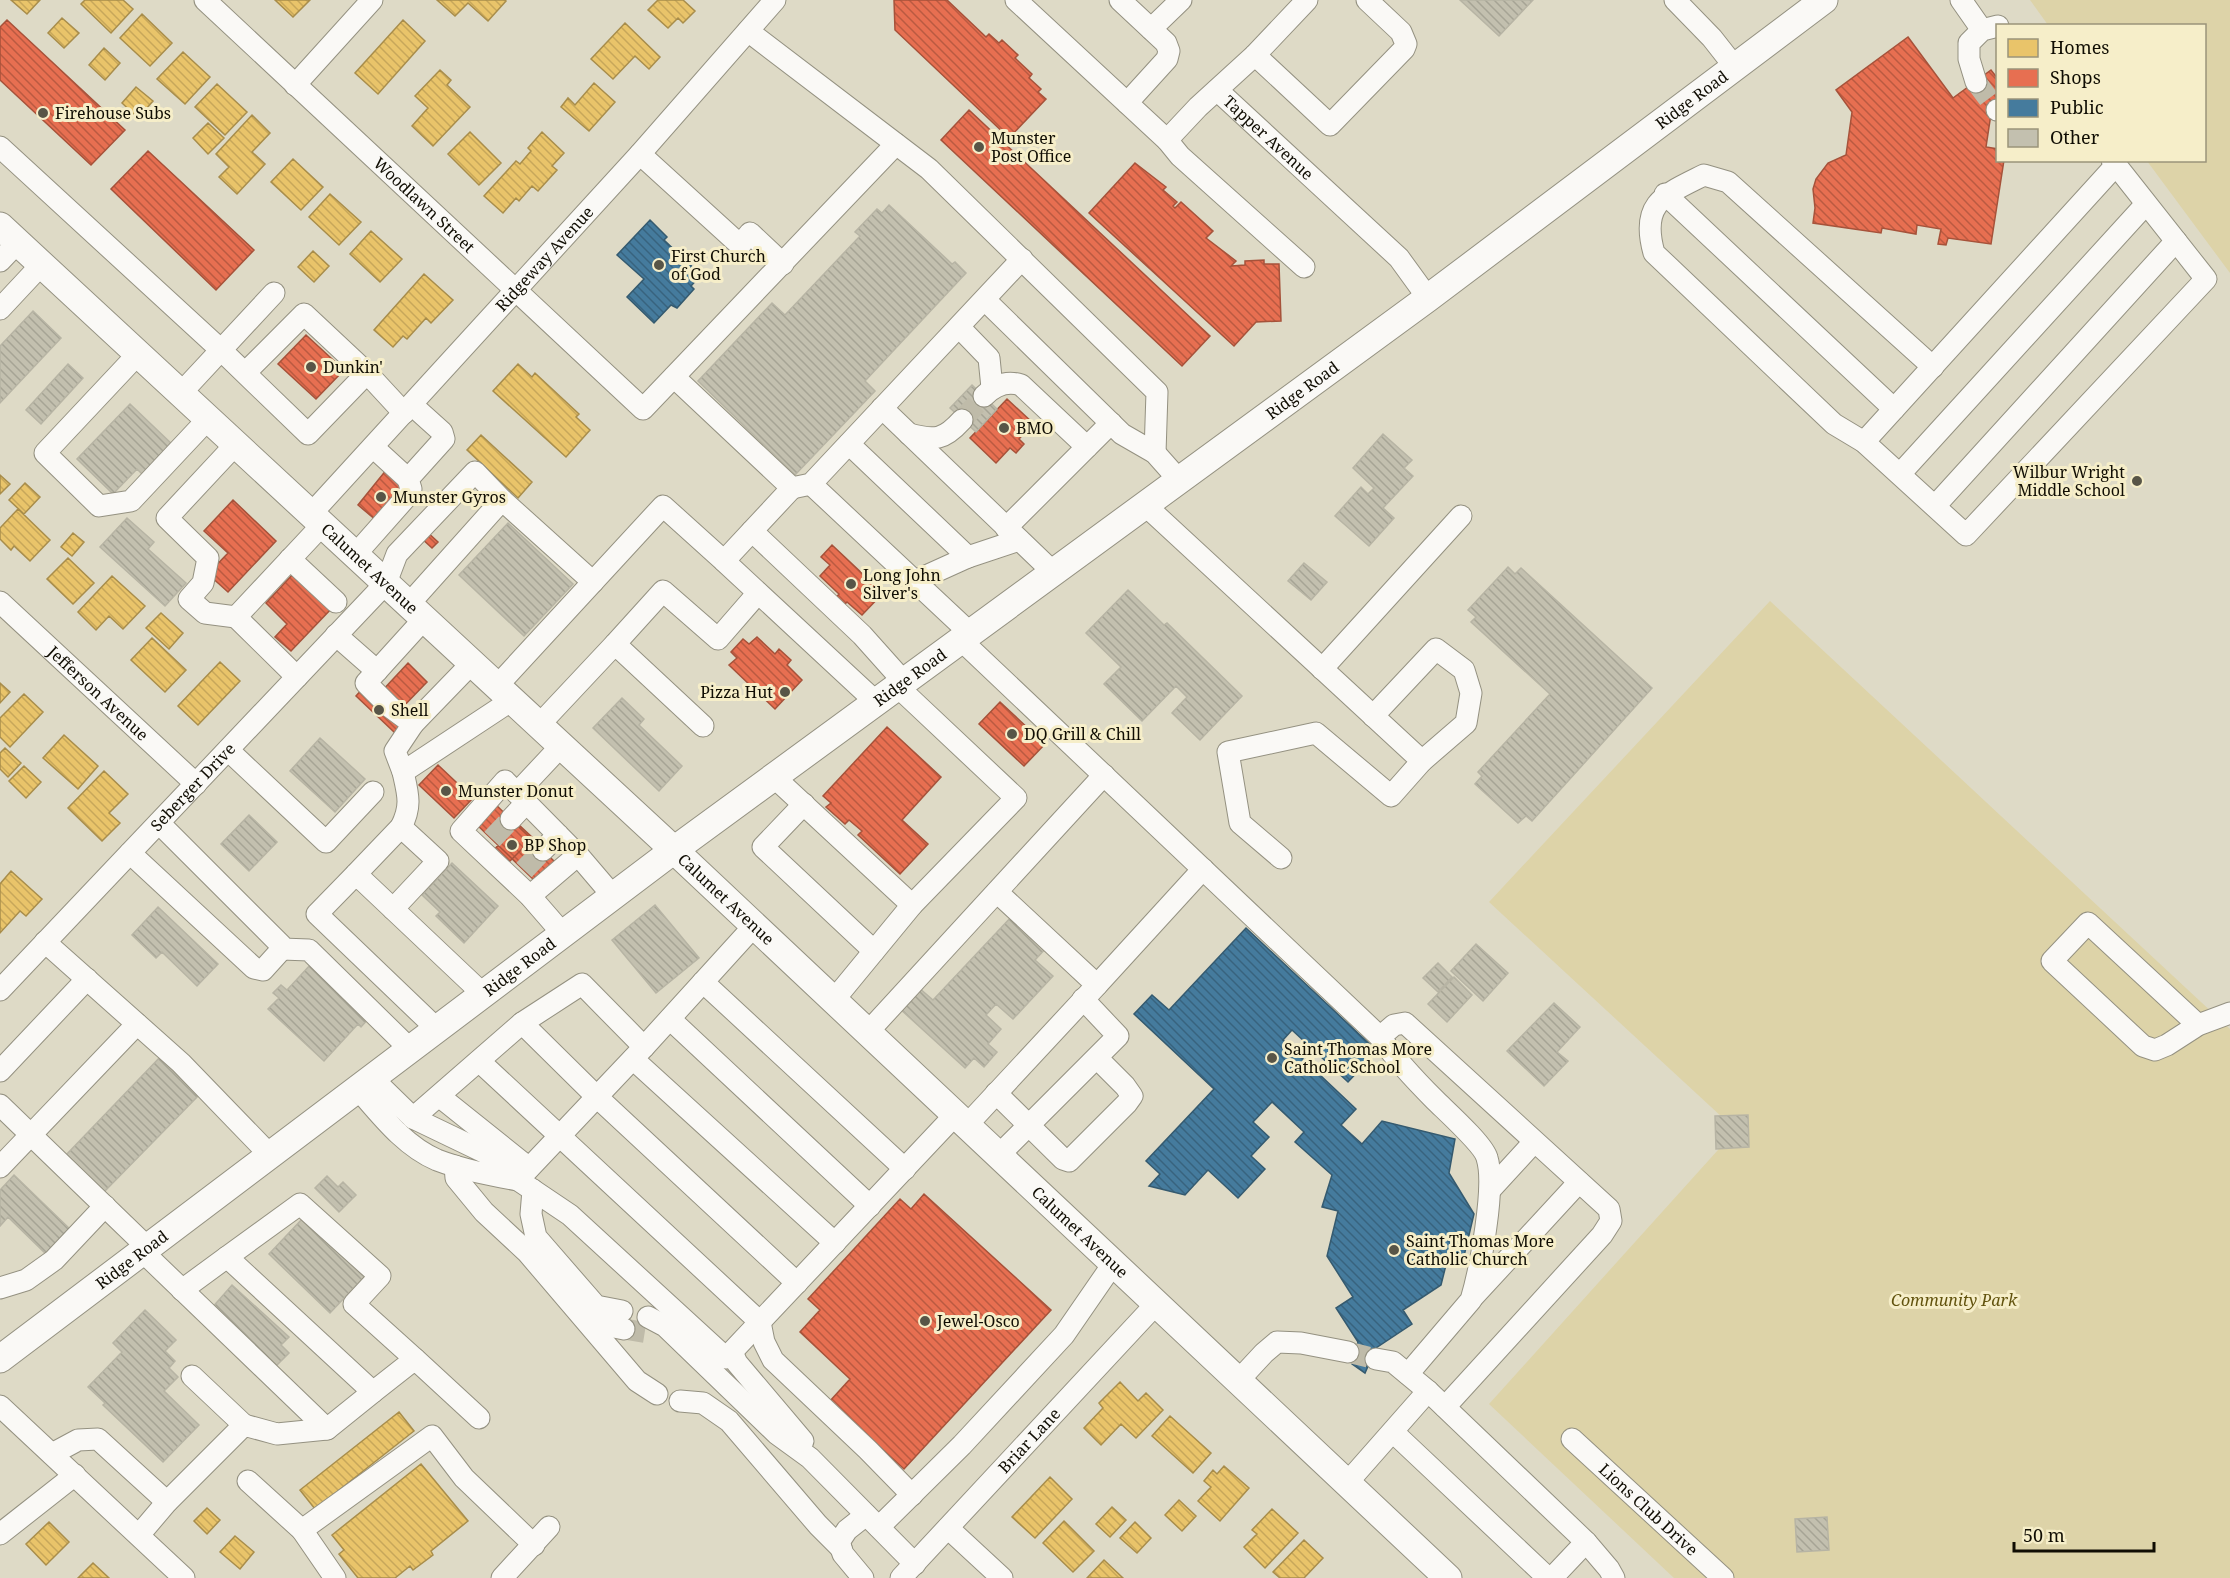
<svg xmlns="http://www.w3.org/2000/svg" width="2230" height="1578" font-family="'Noto Serif',serif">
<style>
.green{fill:#ddd3a8}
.homes{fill:url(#homes-back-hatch);stroke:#a88d4b;stroke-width:1.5}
.shops{fill:url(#shops-back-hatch);stroke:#a6523a;stroke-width:1.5}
.public{fill:url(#public-back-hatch);stroke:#355a6f;stroke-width:1.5}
.building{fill:url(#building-back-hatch);stroke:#b7b4a4;stroke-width:1.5}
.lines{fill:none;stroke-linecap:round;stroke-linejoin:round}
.minor-tunnel{stroke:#bfbba9;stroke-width:21;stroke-dasharray:21 10;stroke-linecap:butt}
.minor-casing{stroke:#949181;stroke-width:23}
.major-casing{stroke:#949181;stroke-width:29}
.minor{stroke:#faf9f6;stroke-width:21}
.major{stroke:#faf9f6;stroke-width:27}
.poi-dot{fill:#585547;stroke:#f6eec9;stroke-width:2}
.labels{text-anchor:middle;stroke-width:6;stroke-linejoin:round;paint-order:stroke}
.street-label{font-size:16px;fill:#100d03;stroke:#f6eec9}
.poi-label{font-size:16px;fill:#100d03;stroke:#f6eec9;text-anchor:start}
.park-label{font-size:16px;font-style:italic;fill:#62530e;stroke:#f6eec9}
</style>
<defs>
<pattern id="homes-back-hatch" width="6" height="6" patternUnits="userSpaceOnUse" patternTransform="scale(1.5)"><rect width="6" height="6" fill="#e9c46a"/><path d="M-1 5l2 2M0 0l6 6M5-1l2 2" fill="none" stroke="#c7a75a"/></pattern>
<pattern id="shops-back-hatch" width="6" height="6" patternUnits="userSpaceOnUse" patternTransform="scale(1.5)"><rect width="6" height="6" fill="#e76f51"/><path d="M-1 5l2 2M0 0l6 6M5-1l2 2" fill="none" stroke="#ba5a41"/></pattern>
<pattern id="public-back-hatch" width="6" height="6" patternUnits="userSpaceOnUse" patternTransform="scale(1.5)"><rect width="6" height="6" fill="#457b9d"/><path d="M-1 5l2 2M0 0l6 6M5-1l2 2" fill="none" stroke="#38637e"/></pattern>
<pattern id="building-back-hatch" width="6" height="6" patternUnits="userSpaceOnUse" patternTransform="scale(1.5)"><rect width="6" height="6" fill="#c3c0af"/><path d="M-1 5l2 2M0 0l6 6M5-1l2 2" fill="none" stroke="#a6a495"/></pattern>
</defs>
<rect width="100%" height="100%" fill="#dedac6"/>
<!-- green -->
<path class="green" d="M2030,0H2230V273L2147,161L2204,160V26L2048,25Z
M1770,601L2230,1029V1578H1674L1489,1404L1736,1130L1489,902Z"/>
<!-- homes -->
<path class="homes" d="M11,0H40L27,14Z
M85,0H123L133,9L111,33L81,4Z
M275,0H310L293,17Z
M437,0H505L506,1L488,21L468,3L455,16Z
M658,0H683L695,11L683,23L678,18L668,28L648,10Z
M142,14L172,43L150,66L120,38Z
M62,18L79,33L64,48L48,33Z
M403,20L425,41L378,94L355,73Z
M625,23L660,57L649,69L635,56L613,79L591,59Z
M104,48L120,63L105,80L89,65Z
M183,52L210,77L185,104L157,79Z
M440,70L451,80L447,85L470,107L433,146L412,126L428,108L415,96Z
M594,83L615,102L589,131L561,107L568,98L575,105Z
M217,84L247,112L225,135L195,107Z
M136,87L153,101L138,118L122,103Z
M252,115L270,133L252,152L265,164L237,194L219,177L229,167L216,154Z
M208,123L224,138L208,154L193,138Z
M470,132L501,163L479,185L448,154Z
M542,132L564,153L552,166L557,170L538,191L532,186L519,201L516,198L503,213L484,196L516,161L520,164L531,151L528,148Z
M293,159L323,187L301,210L271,182Z
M330,194L361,222L339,245L309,217Z
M371,231L402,259L380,282L350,254Z
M313,251L329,266L314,282L298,267Z
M424,274L453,300L431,323L426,318L407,339L403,336L393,347L374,330Z
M518,364L532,377L535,373L579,414L576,417L590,430L566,457L493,391Z
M481,435L532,482L518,498L467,450Z
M0,475L10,484L0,494Z
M25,483L40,497L24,514L9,500Z
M18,509L50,540L30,561L14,546L11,550L0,539V528Z
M73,533L84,542L72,556L61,547Z
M68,558L94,583L73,604L47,579Z
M112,576L145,606L123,629L109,616L96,630L78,612Z
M161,613L183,633L169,649L146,628Z
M152,638L186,670L165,692L131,660Z
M220,662L240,681L198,725L178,706Z
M0,683L10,692L0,703Z
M24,694L43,712L10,747L0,737V718Z
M64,735L98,766L78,789L43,758Z
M5,748L21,763L8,777L0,769V753Z
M24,766L41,782L26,798L9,781Z
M104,771L128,794L109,813L120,823L102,841L68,808Z
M11,871L42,899L26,916L20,911L0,933V884Z
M1120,1382L1138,1401L1146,1393L1163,1410L1136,1438L1121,1424L1101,1445L1084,1428L1103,1408L1099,1403Z
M399,1412L414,1431L315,1509L300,1490Z
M1170,1416L1211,1453L1193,1473L1152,1436Z
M421,1464L468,1521L431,1551L433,1555L413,1570L410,1566L395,1578H358L339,1554L344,1550L332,1535Z
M1224,1466L1249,1488L1220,1521L1198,1501L1211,1487L1204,1481L1213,1470L1217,1474Z
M1050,1477L1072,1499L1035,1538L1012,1517Z
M1179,1500L1196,1516L1182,1531L1165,1515Z
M1112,1507L1126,1520L1110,1537L1096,1524Z
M207,1508L220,1520L207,1534L194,1521Z
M1272,1509L1298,1533L1265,1568L1244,1547L1257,1534L1252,1530Z
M1064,1521L1094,1551L1073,1572L1043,1543Z
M49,1522L69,1542L46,1565L26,1544Z
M1135,1522L1151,1538L1137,1553L1120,1538Z
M235,1536L254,1552L240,1569L220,1552Z
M1304,1540L1323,1558L1304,1578H1280L1273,1572Z
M1104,1560L1123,1578H1087Z
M93,1563L109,1578H78Z"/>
<!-- shops -->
<path class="shops" d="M894,0H947L986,37L989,34L999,43L1002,40L1018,55L1015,58L1032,74L1029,78L1041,89L1038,92L1046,99L1009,138L895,30Z
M7,20L125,130L91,165L0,80V27Z
M1908,37L1953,98L1991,70L1998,79V109L1991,114L1986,147L1998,149V160H2004L1991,244L1948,238L1946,245L1938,244L1941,229L1917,225L1916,234L1882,228L1881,233L1813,223L1815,208L1813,189L1816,179L1828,163L1846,155L1852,112L1836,90Z
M969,110L1210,336L1182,366L941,140Z
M148,151L254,250L216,290L111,189Z
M1135,163L1166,187L1163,190L1177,202L1173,206L1175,208L1181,202L1213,231L1206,238L1236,261L1231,266L1245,265V261L1264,260V264H1279L1281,321L1256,322L1234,346L1089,213Z
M306,335L344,370L316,399L278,364Z
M1007,399L1033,423L1019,439L1024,444L1016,453L1010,448L996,463L970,438Z
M387,469L407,485L377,521L358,505Z
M233,500L276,541L228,592L208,574L228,553L204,531Z
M425,530L438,542L432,548L419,536Z
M832,545L883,593L862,615L847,602L843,606L835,599L839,594L820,576L830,565L821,557Z
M294,573L332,608L291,651L275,637L287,624L266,603Z
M757,637L775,654L779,649L791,660L787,665L802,680L775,709L729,665L737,658L731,652L743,639L749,644Z
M408,663L427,682L400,710L381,692Z
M364,687L403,723L395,733L356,696Z
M1000,702L1045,744L1024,766L979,724Z
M887,727L941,777L902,820L928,844L900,874L858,835L862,831L849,820L845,824L826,807L831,803L823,796Z
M438,765L473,798L454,818L419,785Z
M492,801L555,862L536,882L473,821Z
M518,824L533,838L505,866L491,853Z
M924,1194L1051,1310L904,1469L830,1401L850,1379L800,1332L820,1310L808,1299L900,1199L911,1209Z"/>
<!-- public -->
<path class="public" d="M650,220L667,237L664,240L701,275L691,286L694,289L677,308L671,305L654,323L627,297L644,279L617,255Z
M1246,928L1377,1051L1348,1082L1292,1030L1283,1040L1356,1109L1341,1125L1362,1144L1382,1121L1455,1139L1449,1173L1474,1214L1464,1256L1449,1253L1441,1285L1403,1310L1412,1324L1376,1348L1365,1373L1352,1364L1358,1342L1336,1308L1353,1297L1327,1256L1338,1211L1322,1207L1332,1175L1295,1142L1304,1132L1272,1102L1253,1122L1269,1137L1251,1156L1265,1169L1238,1198L1208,1170L1185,1195L1149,1186L1160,1174L1146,1161L1214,1089L1134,1014L1152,995L1169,1010Z"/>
<!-- building -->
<path class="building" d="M1460,0H1533L1499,36Z
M889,205L952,264L955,262L966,273L865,381L875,391L795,475L698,381L772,303L785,315L860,236L855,232L877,209L882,213Z
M33,311L61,338L0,403V346Z
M68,364L83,378L41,424L26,410Z
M972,385L997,409L976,432L950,408Z
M130,404L175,447L145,477L137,469L113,494L77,459Z
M1383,434L1412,460L1404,468L1413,476L1383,508L1394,518L1369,546L1335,516L1361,487L1368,494L1374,488L1353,468Z
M127,518L154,542L148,549L186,583L165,606L100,547Z
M508,523L573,584L524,636L459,575Z
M1304,563L1327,582L1311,600L1288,581Z
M1508,567L1515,574L1521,568L1652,688L1532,821L1526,816L1518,823L1475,784L1482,776L1478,772L1550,694L1471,622L1476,617L1468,610Z
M1128,590L1164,625L1167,623L1242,696L1200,740L1172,713L1187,697L1176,686L1142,721L1104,684L1121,667L1086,633Z
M622,698L644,719L639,725L682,766L659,791L593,728Z
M320,738L365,779L335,812L290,771Z
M249,815L277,842L249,871L221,844Z
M452,863L498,906L464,943L436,916L440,912L422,895Z
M655,905L699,958L656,993L612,940Z
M158,907L218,964L197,986L162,952L156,958L132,935Z
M1013,915L1047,947L1035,960L1053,976L1013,1019L996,1004L986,1015L1001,1029L988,1044L997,1052L984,1067L974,1058L965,1068L899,1008L918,987L933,1000Z
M1476,944L1508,973L1483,1001L1451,971Z
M1438,963L1452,977L1438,992L1423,978Z
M311,964L369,1018L361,1027L358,1024L324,1061L268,1009L279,998L273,993L281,985L287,990Z
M1454,977L1472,995L1447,1022L1428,1004Z
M1554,1003L1580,1027L1557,1052L1568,1061L1544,1086L1507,1051Z
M162,1055L201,1093L104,1192L66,1155Z
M1748,1115L1749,1147L1716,1149L1715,1116Z
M14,1175L74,1233L50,1258L8,1217L0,1226V1190Z
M327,1176L338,1187L343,1182L356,1195L339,1212L315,1188Z
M303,1218L364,1277L330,1313L269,1254Z
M232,1285L289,1337L281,1345L289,1353L275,1367L211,1309Z
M145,1310L176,1340L165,1351L175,1361L169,1368L178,1377L164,1391L199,1425L163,1462L103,1405L105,1403L88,1387L122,1352L113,1343Z
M1827,1517L1829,1550L1797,1552L1795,1519Z"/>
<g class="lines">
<!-- minor-tunnel -->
<path class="minor-tunnel" d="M1976,82L1997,110
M962,420L984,396
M492,839L511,819
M524,870L543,850
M624,1329L649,1333
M1348,1352L1376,1359"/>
<defs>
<g id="minor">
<path id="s1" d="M205,0L643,409L896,144"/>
<path d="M1016,0L1167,140L1180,156L1304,267"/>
<path d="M1120,0L1166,43L1169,51L1167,59L1127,103"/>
<path d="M1675,0L1712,38L1734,66"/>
<path d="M1961,0L1982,30"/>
<path d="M1151,29L1181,0"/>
<path d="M748,31L929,169L1157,392L1155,453"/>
<path d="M1255,55L1307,0"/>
<path d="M1976,82L1969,59V43L1982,30L1998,26"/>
<path d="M295,85L372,0"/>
<path id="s2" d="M1217,90L1399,258L1428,298"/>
<path d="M1997,110H1998"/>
<path d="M1167,140L1198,107L1255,55L1330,125L1404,49L1406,44L1401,32L1367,0"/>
<path d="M0,147L221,350L308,434L367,373L304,314L245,373"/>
<path d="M640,154L740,245L750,233L783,264"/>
<path d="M1665,194L1894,409"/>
<path d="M0,261L18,242"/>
<path d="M985,300L1122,434L1155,453L1179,480"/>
<path d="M0,309L42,264"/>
<path d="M959,327L989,358L992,388"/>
<path d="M138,354L45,453L99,506L131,501L208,419"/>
<path d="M1933,367L1728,182L1704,175C1664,195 1640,203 1654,253L1834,424L1864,442L1966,535L2206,279L2112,160"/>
<path d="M367,373L404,413"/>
<path d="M674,377L792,488L811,484L1022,259"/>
<path d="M181,393L274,293"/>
<path d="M984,396C994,386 1006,380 1021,385L1087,447"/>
<path d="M882,408L1053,572"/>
<path d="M909,434C935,441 944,440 962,420"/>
<path d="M1864,442L2116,165"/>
<path d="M849,444L968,557L915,581"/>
<path d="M373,447L408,479"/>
<path d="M1900,474L2146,204"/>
<path d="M811,484L970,633"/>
<path d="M792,488L724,561L876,702"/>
<path d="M1145,505L1422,761L1391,796L1316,733L1228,752L1240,823L1281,858"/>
<path d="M1935,506L2176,241"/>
<path id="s3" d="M311,514L640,154L775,0"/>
<path d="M1006,528L1111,423"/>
<path d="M752,531L862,635L904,682"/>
<path d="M355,555L409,494L411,489L408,479L444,439L442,432L412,405"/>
<path d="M968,557L1019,540"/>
<path d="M290,559L336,602"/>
<path id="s4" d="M0,602L196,784"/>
<path d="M409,604L502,500L593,582"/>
<path d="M236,617L205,613L189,599L203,583L208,558L167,518L236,444"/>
<path d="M424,619L366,683L390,707L413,724L472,663"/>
<path d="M336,635L377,671"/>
<path d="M961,640L1380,1037C1396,1060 1415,1080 1435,1100C1446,1111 1484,1145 1487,1158C1496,1186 1480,1270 1471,1300L1408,1374"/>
<path d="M615,644L663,591L718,639L758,593"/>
<path d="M1322,669L1461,516"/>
<path d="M297,677L236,617L323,524"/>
<path d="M497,686L663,506L724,561"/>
<path d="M897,686L1016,798L912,905"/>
<path d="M1373,716L1436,649L1464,670L1471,693L1466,723L1422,761"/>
<path d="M413,724L395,751L403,772L512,700"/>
<path d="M539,725L615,644L703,726"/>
<path d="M228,750L326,842L373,792"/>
<path d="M774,777L912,905L833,1001"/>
<path d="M517,793L561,746"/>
<path d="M804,804L763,847L874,951"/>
<path d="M511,819L526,803"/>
<path d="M401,827C412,806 408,794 403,772"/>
<path d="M543,850L558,835"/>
<path d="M130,853L254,968L263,970L282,949L281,945L159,823"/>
<path d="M356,874L401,827L438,861L393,909"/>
<path d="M530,896L578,855"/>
<path d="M754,926L644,1047L518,1180L570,1215L726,1358L955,1115"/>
<path d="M563,934L530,896L461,831L505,781L578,855L613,896"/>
<path d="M45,942L181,1063L270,1155"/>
<path d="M282,949L309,950L410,1049"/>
<path d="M703,982L905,1169"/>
<path d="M1097,985L1203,869"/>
<path id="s5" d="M0,990L386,583L397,554L475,472L502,500"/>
<path d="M670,1019L870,1206"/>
<path d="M522,1023L597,1097L797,1283"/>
<path d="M2198,1025L2088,923L2052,961L2143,1046L2155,1050L2167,1045L2198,1025L2230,1013"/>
<path d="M437,1029L317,914L356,874L483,994"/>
<path d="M867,1033L1104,775"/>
<path d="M1380,1037L1394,1025L1405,1023L1609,1209L1611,1221L1602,1235L1445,1407"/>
<path d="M633,1059L835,1243"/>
<path d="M479,1061L760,1322L764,1342L773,1360L868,1450L912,1495"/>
<path d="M0,1071L87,979"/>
<path d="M358,1089C380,1114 404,1146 437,1160C463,1170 490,1175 518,1180L490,1155L413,1118L372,1078"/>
<path d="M996,1093L1063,1159L1069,1161L1127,1103L1132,1096L1125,1086L1097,1058"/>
<path d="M439,1096L529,1168"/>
<path d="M0,1105L147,1247"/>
<path d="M413,1118L522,1023L582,984L644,1047"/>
<path d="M966,1126L1097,985L997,892"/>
<path d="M998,1156L1118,1036L1083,999"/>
<path d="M455,1166L456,1178L484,1212L527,1252L637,1381L657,1394"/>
<path d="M0,1167L137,1024"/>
<path d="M533,1190L531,1214L536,1237L596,1306L622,1311"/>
<path d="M1490,1190L1534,1142"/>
<path d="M142,1251L327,1429L373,1392L227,1257L300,1204L380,1276L354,1304L415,1359"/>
<path d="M0,1288L26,1280L54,1260L105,1206"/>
<path d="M182,1290L227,1257"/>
<path d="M1473,1297L1579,1182"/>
<path d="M596,1306L614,1327L624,1329"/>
<path d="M648,1317L665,1326L777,1434L810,1458L915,1564"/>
<path d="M732,1352L737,1363L803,1441"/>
<path d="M1376,1359L1393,1362L1428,1391L1586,1542L1609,1569L1614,1578"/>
<path d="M192,1376L244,1425"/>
<path d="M1238,1381L1264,1353L1277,1342L1301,1343L1348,1352"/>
<path d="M373,1392L415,1359L479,1418"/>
<path d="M680,1401L703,1403L729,1421L818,1525L841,1548"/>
<path d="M0,1406L184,1578"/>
<path d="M1393,1432L1548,1578"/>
<path id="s6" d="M1572,1439L1723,1578"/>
<path d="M52,1454L78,1440L98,1439L167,1502"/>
<path d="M248,1481L302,1530"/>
<path d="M1347,1483L1428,1391"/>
<path d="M879,1527L962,1445L1064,1335L1113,1264"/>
<path d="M948,1528L1002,1578"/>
<path d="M0,1534L75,1475"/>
<path d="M139,1535L167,1502L244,1425L277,1434L327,1429"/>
<path d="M335,1578L302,1530L432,1436L464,1478L534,1545"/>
<path d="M502,1578L549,1527"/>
<path d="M863,1578L843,1554L839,1542L847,1530L866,1515"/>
<path id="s7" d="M901,1578L1156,1304"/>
<path d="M1552,1578L1586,1542"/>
</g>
<g id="major">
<path id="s8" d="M0,226L674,850L1448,1578"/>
<path id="s9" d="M0,1359L674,850L1428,298L1824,0"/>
</g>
</defs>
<!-- minor casing -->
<use href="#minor" class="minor-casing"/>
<!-- major casing -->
<use href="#major" class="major-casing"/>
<!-- minor -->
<use href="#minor" class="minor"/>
<!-- major -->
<use href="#major" class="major"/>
</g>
<!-- markers -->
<g class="poi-dot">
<circle cx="43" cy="113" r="6"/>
<circle cx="979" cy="147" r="6"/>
<circle cx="659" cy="265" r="6"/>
<circle cx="311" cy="367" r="6"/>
<circle cx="1004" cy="428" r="6"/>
<circle cx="2137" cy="481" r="6"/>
<circle cx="381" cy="497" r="6"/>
<circle cx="851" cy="584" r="6"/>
<circle cx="785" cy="692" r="6"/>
<circle cx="379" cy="710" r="6"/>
<circle cx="1012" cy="734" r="6"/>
<circle cx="446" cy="791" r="6"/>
<circle cx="512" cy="845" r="6"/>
<circle cx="1272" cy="1058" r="6"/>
<circle cx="1394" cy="1250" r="6"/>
<circle cx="925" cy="1321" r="6"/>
</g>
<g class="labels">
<!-- street labels -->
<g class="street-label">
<text dy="6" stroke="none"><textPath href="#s9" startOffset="2109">Ridge Road</textPath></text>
<text dy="6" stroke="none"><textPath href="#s2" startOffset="70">Tapper Avenue</textPath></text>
<text dy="6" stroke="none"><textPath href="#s1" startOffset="300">Woodlawn Street</textPath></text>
<text dy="6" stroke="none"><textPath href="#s3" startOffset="346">Ridgeway Avenue</textPath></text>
<text dy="6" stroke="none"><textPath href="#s9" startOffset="1623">Ridge Road</textPath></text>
<text dy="6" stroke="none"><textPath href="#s8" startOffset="504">Calumet Avenue</textPath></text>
<text dy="6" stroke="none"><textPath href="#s9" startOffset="1137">Ridge Road</textPath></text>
<text dy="6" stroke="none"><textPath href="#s4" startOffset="134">Jefferson Avenue</textPath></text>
<text dy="6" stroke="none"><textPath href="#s5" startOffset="280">Seberger Drive</textPath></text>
<text dy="6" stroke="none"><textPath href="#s8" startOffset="990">Calumet Avenue</textPath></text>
<text dy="6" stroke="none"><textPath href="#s9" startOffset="651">Ridge Road</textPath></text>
<text dy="6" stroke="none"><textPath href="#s8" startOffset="1476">Calumet Avenue</textPath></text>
<text dy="6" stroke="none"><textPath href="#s9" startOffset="165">Ridge Road</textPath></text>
<text dy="6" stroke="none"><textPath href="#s7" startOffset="188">Briar Lane</textPath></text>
<text dy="6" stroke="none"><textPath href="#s6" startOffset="104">Lions Club Drive</textPath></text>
</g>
<!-- poi labels -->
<g class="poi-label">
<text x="55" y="119">Firehouse Subs</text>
<text x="991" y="144">Munster<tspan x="991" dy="18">Post Office</tspan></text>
<text x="671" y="262">First Church<tspan x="671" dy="18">of God</tspan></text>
<text x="323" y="373">Dunkin'</text>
<text x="1016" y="434">BMO</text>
<text x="2125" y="478" text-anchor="end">Wilbur Wright<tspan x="2125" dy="18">Middle School</tspan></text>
<text x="393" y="503">Munster Gyros</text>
<text x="863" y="581">Long John<tspan x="863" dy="18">Silver's</tspan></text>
<text x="773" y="698" text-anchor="end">Pizza Hut</text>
<text x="391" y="716">Shell</text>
<text x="1024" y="740">DQ Grill &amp; Chill</text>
<text x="458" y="797">Munster Donut</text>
<text x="524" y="851">BP Shop</text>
<text x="1284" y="1055">Saint Thomas More<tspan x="1284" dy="18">Catholic School</tspan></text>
<text x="1406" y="1247">Saint Thomas More<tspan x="1406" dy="18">Catholic Church</tspan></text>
<text x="937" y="1327">Jewel-Osco</text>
</g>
<!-- park labels -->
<g class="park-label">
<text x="1954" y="1306">Community Park</text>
</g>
</g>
<!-- legend -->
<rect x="1996" y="24" width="210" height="138" fill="#f6eec9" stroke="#9a947a" stroke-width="1.5"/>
<rect x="2008" y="39" width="30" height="18" fill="#e9c46a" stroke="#9a947a" stroke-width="1.5"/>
<text x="2050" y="54" font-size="18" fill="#100d03">Homes</text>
<rect x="2008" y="69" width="30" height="18" fill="#e76f51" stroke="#9a947a" stroke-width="1.5"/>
<text x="2050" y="84" font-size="18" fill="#100d03">Shops</text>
<rect x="2008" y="99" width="30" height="18" fill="#457b9d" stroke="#9a947a" stroke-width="1.5"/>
<text x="2050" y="114" font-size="18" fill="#100d03">Public</text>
<rect x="2008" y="129" width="30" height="18" fill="#c3c0af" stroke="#9a947a" stroke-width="1.5"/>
<text x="2050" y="144" font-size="18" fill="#100d03">Other</text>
<!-- scale -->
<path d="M2014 1542v9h140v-9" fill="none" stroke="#100d03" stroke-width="3"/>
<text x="2023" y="1542" font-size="18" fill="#100d03" stroke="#f6eec9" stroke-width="4.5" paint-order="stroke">50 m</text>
</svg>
